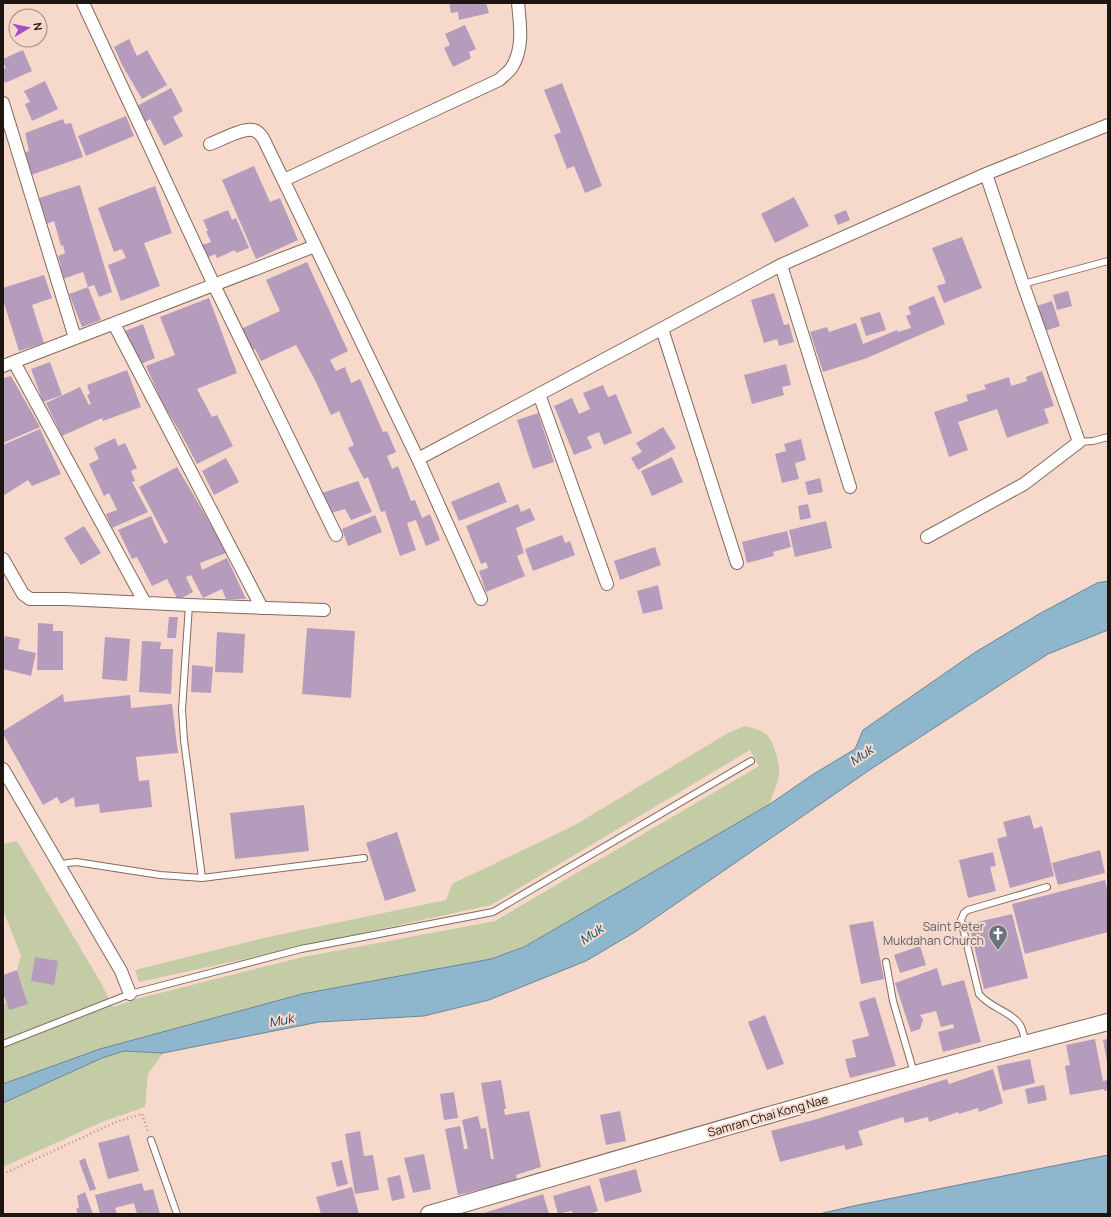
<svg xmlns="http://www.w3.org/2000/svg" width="1111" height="1217" font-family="Manrope,sans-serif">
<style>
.green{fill:#c4cca5}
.water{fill:#8eb6cd;stroke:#6d8694}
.building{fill:#b69cbc}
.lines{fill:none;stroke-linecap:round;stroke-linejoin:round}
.service-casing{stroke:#846a5d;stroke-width:8}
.minor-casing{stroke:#846a5d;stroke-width:14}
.tertiary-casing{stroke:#846a5d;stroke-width:18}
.path{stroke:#ae968c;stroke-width:2.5;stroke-dasharray:1 3;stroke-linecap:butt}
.service{stroke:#fff;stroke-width:6}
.minor{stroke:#fff;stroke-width:12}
.tertiary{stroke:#fff;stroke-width:16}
.labels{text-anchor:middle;stroke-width:4;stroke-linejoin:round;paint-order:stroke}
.worship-label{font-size:12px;fill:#5b616d;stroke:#f7d9cb;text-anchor:end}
.street-label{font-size:12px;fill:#1f1510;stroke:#f7d9cb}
.water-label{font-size:13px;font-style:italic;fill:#035171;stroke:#f7d9cb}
</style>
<rect width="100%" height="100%" fill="#f7d9cb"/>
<!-- green -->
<path class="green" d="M745,726C752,728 763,730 768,736C774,743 780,764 779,774C778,783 772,795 770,804L524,947L491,959L302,994L100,1049L3,1084V1004L26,996L17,970L21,956L3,910V844L17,841L101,983L113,1007L136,999L303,957L495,921L759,766L750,750L491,905L139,982L135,970L268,937L446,900L452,884L575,825L728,733Z
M124,1051L163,1053L148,1074L145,1107L102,1122L3,1167V1103L102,1058Z"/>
<!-- water -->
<path class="water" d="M1108,581V630L1048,654L871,769L635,932L586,961L489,1000L424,1016L319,1022L163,1053L124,1051L102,1058L3,1103V1084L100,1049L302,994L491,959L524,947L770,804L812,775L855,749L863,730L974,653L1039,614L1097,583Z
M1108,1155V1214H819L858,1205Z"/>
<!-- building -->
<path class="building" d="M449,3H486L489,13L459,20L458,12L451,13Z
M465,25L476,49L469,52L471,58L453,67L444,48L450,45L445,34Z
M129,39L137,56L147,50L167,85L142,99L122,65L114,47Z
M23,50L32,71L5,83L3,77V69L6,68L3,62V59Z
M45,81L58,109L32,121L25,104L30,102L24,91Z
M562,83L602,186L585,193L574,166L567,169L554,135L561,132L544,90Z
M171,88L183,111L173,117L183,136L164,146L150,119L145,122L137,106Z
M126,116L134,136L86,156L78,136Z
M63,119L65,124L71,123L83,157L31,175L23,153L29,151L25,133Z
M254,166L270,202L280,198L298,240L256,259L222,180Z
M80,185L112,292L99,297L94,285L88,287L83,272L63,279L59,268L61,267L58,256L65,253L63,245L61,246L54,221L47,224L39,198Z
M155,186L172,233L144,243L160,286L121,301L108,265L126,258L122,249L114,252L98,208Z
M794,197L809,226L775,243L761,214Z
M228,210L232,220L236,218L249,248L236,253L235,250L217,258L215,254L207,258L202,245L211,242L206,231H208L203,220Z
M846,210L850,220L838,225L834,215Z
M962,237L982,288L944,303L937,286L946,283L932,248Z
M307,262L348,351L330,360L336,371L345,367L351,383L360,379L383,432L387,431L396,452L387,456L392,469L398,466L411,501L415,500L422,518L430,514L440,540L426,546L416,520L407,523L416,550L400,556L385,511L381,512L368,477L364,479L348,448L354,445L339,411L331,415L315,380L296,345L261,361L255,349L251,350L241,329L280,311L266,280Z
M44,275L52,298L32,305L44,343L19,351L3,300V288Z
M88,287L101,320L82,327L69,294Z
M1068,291L1072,306L1057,310L1053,295Z
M774,293L784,325L789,324L794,342L779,346L777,339L764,343L751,300Z
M934,296L945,324L867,358L823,372L810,332L827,327L829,332L856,323L863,344L897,330L898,332L911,328L906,316L911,314L908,307Z
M209,298L237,373L197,389L212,417L217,415L233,446L197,464L181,434L162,402L146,366L175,355L160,317Z
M1052,301L1060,326L1045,331L1037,306Z
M880,312L886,330L866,336L860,318Z
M143,324L155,358L141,364L125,331Z
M50,362L62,395L43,402L31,369Z
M786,364L791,385L782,387L784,395L752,404L744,375Z
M127,370L141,407L103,421L102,418L62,436L46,403L80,387L89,405L91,404L87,395L90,394L87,385Z
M1042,371L1054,406L1044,409L1049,423L1007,438L997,409L958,422L968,450L949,457L934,412L968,401L966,395L986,389L984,385L1009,377L1011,386L1027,381L1026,377Z
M11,376L40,427L3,443V378Z
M603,385L608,397L616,394L632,433L604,445L599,432L587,437L592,448L574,455L554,406L572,398L579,414L590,409L583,393Z
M538,413L554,462L533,469L517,420Z
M663,427L676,448L638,470L631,458L642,452L636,443Z
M40,429L61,474L32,486L28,480L3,496V445Z
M115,438L118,446L125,443L137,468L131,471L135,481L132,482L148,512L112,528L106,514L117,510L109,493L104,496L89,464L99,459L94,448Z
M801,439L806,460L795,463L799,479L782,483L775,454L786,451L784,444Z
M672,457L683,482L652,496L641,471Z
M226,458L239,482L214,495L202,471Z
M177,467L214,530L226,553L200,563L202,570L227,558L246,599H226L222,589L203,598L191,575L186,577L193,592L178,600L167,579L152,586L137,557L132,559L118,530L151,516L164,544L168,542L139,487Z
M820,478L823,492L808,495L805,482Z
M358,481L372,512L351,520L345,509L331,513L322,493Z
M499,482L507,502L459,521L451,502Z
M518,504L521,512L530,508L535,520L516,528L524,553L517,556L525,576L486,592L479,571L488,568L486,562L481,564L466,526Z
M808,504L811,518L800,520L798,506Z
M375,515L382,532L348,546L342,529Z
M826,521L832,548L795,557L789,530Z
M84,526L101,553L81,565L64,538Z
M787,531L791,547L773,552L774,556L747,563L742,542Z
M562,535L565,543L570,541L575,555L533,571L525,549Z
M655,547L661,565L620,580L614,561Z
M658,585L663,609L643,614L637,591Z
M169,617H178L176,638H167Z
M38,623L53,624V631H63V670H37Z
M307,628L355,631L351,698L302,694Z
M217,632L245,634L243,673L215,672Z
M5,636L20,639L18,649L36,653L31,676L3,669V644Z
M105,637L130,639L127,681L102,679Z
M142,641L161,642L160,649H173L171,694L139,692Z
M192,665L213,667L211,693L191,692Z
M63,694L64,702L130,695L131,708L172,704L178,753L136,757L139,781L149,780L152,807L100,813L99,804L75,807L74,797L61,804L57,797L43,805L3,734V731Z
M304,805L309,851L235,859L230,813Z
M1030,815L1034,829L1042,826L1054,876L1010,888L997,839L1007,836L1003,822Z
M397,832L416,891L385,901L366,843Z
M1100,850L1105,873L1058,885L1052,863Z
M993,852L996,866L990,867L996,891L968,898L959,860Z
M1105,880L1108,894V932L1025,954L1012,904Z
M1012,914L1028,978L984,989L969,924Z
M873,921L884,979L861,984L849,925Z
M920,946L926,965L900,973L894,955Z
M35,957L58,961L54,985L31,981Z
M937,968L942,986L964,980L981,1042L943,1052L938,1032L954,1028L953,1024L941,1027L936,1011L920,1015L923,1020L920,1029L911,1032L895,983Z
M17,970L28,1004L9,1010L3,993V975Z
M875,997L896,1066L850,1078L845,1059L856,1057L852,1040L869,1036L859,1002Z
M765,1015L784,1064L767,1070L748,1022Z
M1095,1039L1103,1081L1108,1080V1090L1104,1091V1089L1070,1095L1065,1066L1070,1065L1066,1045Z
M1108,1039V1062H1107L1103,1040Z
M1030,1059L1035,1083L1003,1091L997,1066Z
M993,1069L1003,1103L979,1112L978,1108L959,1114L958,1112L929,1122L928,1117L905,1123L903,1117L858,1131L863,1145L846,1150L844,1145L780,1162L771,1131L817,1119L947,1079L949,1084Z
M501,1080L506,1109H504L505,1115L529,1111L541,1167L516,1175L517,1179L496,1186L458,1195L445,1129L460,1126L464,1149H468L462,1120L478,1116L481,1129L486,1128L491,1159H494L481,1083Z
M1044,1085L1047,1100L1028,1104L1025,1089Z
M454,1092L458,1118L444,1120L440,1094Z
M620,1111L626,1141L606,1145L600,1115Z
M360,1131L364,1156L373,1155L379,1190L355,1194L345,1134Z
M129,1135L139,1171L108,1179L98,1143Z
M424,1154L431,1189L413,1193L404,1158Z
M85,1158L96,1189L90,1191L79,1161Z
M342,1160L348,1184L337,1187L331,1163Z
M636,1169L642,1192L605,1202L599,1179Z
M400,1175L405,1198L392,1201L387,1178Z
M142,1183L144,1191L153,1189L160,1214H137L134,1203L115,1208L117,1214H100L95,1195Z
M590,1185L598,1211L589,1214H573L572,1211L558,1214L553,1196Z
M352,1187L359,1214H321L316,1197Z
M85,1192L93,1214H78L76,1209L79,1208L77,1196Z
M543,1194L549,1214H481Z"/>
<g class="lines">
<defs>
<path id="service" d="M1023,284L1108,261
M1079,442L1093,441L1108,437
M189,605L182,710L184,740L202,878
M59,865L68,863L76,862L160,875L202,878L364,858
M886,962L893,1001L914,1073
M1026,1043C1024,1037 1023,1030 1020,1025C1012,1012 990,1008 979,994L961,920L964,913L968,910L1047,887
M3,1044L130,994L301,949L493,912L751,761
M151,1140L177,1214"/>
<path id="minor" d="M83,3L214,285L336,535
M3,103L75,338
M210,144C221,140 242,128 253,130C258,131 260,134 263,138L418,459L481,599
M284,180L499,80C503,76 509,72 512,67C524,48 520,24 518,3
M781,265L850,487
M114,324L262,608
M662,329L737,563
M14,362L145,603
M3,366L315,246
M539,394L607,584
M418,459L781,265L986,174L1108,125
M927,537L1024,484L1079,442L1023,284L986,174
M3,559L23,594L30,599H65L189,605L324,610
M3,769L121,971L130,994"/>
<path id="tertiary" d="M429,1214C655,1148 880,1081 1108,1022"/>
</defs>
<!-- service casing -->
<use href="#service" class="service-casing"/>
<!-- minor casing -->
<use href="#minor" class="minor-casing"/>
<!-- tertiary casing -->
<use href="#tertiary" class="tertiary-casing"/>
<!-- path -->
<path class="path" d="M3,1174L116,1122L142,1114L148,1132"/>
<!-- service -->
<use href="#service" class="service"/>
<!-- minor -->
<use href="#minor" class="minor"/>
<!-- tertiary -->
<use href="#tertiary" class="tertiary"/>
</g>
<!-- icons -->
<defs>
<symbol id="church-pin" viewBox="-11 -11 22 30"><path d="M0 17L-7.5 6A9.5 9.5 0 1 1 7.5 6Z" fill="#6b7280" stroke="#f7d9cb"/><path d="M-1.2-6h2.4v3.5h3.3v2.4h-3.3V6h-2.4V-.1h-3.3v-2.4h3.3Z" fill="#fff"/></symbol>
</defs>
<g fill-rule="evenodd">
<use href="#church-pin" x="987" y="923" width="22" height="30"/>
</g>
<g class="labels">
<!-- worship labels -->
<g class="worship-label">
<text x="984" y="931">Saint Peter<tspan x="984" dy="14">Mukdahan Church</tspan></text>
</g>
<!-- street labels -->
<g class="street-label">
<text transform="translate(768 1116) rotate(-16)" y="4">Samran Chai Kong Nae</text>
</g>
<!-- water labels -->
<g class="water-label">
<text transform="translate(861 755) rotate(-34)" y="5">Muk</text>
<text transform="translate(591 934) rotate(-34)" y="5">Muk</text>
<text transform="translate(281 1020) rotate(-11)" y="5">Muk</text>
</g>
</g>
<!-- border -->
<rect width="1111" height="1217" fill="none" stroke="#1f1510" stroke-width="8"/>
<!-- north arrow -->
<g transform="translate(28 28) rotate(81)"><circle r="19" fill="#f7d9cb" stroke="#a18b80"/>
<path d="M0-3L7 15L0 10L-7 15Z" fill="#a351c1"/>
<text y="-6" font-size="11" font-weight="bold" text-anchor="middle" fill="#1f1510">N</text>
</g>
</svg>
